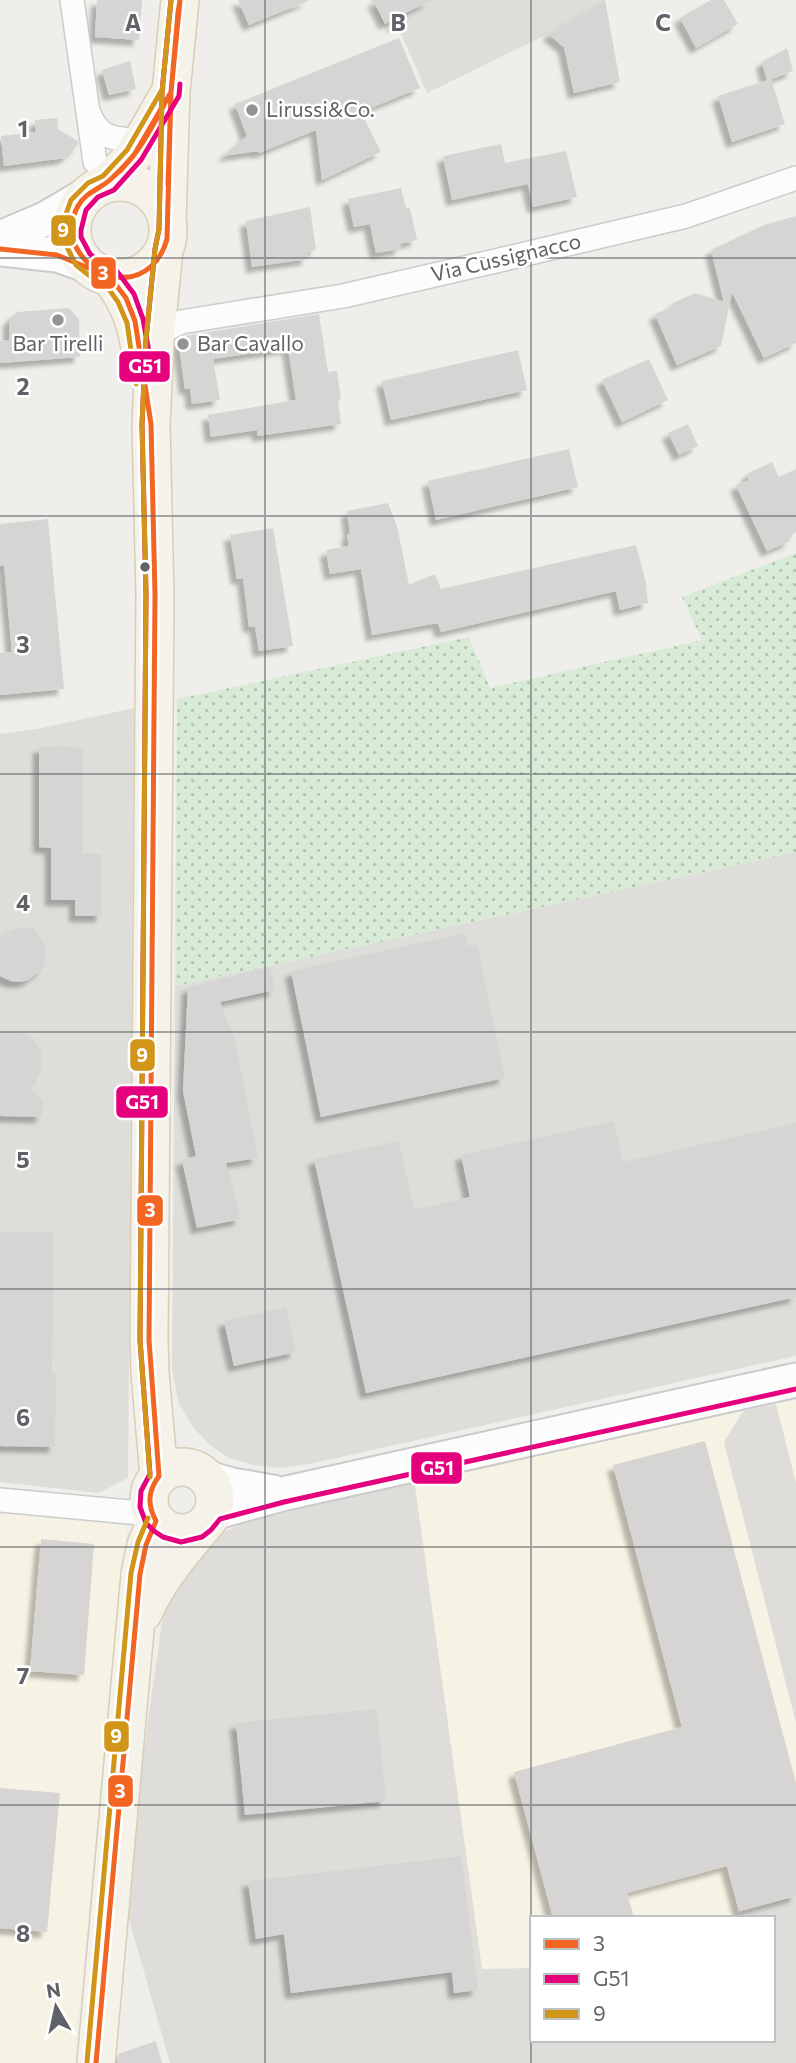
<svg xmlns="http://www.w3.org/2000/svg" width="796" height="2063" font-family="Commissioner,sans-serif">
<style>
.commercial{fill:#f7f3e4}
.industrial{fill:#dfddda}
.grass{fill:url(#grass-dots)}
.building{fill:#d6d5d3;filter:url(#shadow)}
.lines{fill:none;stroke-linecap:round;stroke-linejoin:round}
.minor-casing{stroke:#cbcccc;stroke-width:26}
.secondary-casing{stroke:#cacacb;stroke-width:37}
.primary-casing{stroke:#d7ceb8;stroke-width:40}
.minor{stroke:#fdfcfc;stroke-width:23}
.secondary{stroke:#fdfcfc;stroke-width:33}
.primary{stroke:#f4f2e9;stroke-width:37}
.bus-1-casing{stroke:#fff;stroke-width:10}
.bus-2-casing{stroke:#fff;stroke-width:10}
.bus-3-casing{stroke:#fff;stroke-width:10}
.bus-1{stroke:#f26522;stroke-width:5}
.bus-2{stroke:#e5007d;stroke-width:5}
.bus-3{stroke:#d1951a;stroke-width:5}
.grid{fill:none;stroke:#5f6368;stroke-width:2;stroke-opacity:0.55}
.poi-dot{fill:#919496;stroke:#fff;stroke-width:2.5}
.bus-dot{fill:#5f6368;stroke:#fff;stroke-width:2.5}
.labels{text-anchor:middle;stroke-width:5;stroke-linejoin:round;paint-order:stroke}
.poi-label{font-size:21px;fill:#5f6368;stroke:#fff;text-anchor:start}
.street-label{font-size:21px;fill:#5f6368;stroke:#fff}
.grid-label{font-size:23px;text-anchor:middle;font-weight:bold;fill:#5f6368;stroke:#fff;stroke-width:5;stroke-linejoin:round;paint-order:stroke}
.line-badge{stroke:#fff;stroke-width:2.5}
.badge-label{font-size:19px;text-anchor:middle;font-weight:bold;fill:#fff}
</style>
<defs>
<pattern id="grass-dots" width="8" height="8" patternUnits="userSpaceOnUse" patternTransform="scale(1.75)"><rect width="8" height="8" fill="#d8ebd6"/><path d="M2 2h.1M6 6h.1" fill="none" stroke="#b2c2b1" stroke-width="1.8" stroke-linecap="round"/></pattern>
<filter id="shadow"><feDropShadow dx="-6" dy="6" stdDeviation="2" flood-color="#0004"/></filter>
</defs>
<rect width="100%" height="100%" fill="#efeeea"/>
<!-- commercial -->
<path class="commercial" d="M796,1401V1483L776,1404Z
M743,1411L724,1442L796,1723V1896L722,1918H532V1968L482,1970L414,1479Z
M0,1513L127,1526L73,2063H0Z"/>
<!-- industrial -->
<path class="industrial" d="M370,0H605L548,34L427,93L399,29L387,34Z
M134,708L128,1478L99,1493L0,1482V734L37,729Z
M796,852V1356L309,1464L280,1468L254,1465L229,1458L210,1445L193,1427L179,1404L172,1370L175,986Z
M776,1404L796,1483V1723L724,1442L743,1411Z
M414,1479L482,1969L532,1968V2040H773V1918H722L796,1896V2063H170L123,1898L163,1615L171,1594L202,1551L221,1534L245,1521L268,1513Z"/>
<!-- grass -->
<path class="grass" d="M796,553V852L175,986L177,699L469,637L490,688L702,640L682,597Z"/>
<!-- building -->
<path class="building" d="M97,0H142L139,40L95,37Z
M238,0H308V1L249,25Z
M373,0H431L385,24Z
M605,0L620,82L574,93L564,47L548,34Z
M711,0H724L738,24L696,48L680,18Z
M399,38L420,88L361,112L381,152L322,180L316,130L259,153L257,151L223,156L247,136L235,104Z
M787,48L793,71L767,81L762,62Z
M130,61L136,89L109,95L102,70Z
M771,79L785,124L732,142L718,96Z
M57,118L58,129L78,141V145L65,158L4,166L1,136L36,132L35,120Z
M501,144L505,163L566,151L577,197L533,207L528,184L452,200L443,156Z
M401,188L406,208H410L417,240L400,244L401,249L376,253L370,224L354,227L348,199Z
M310,207L316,250L307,252L308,259L252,267L246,221Z
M796,216V343L764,358L732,292L721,346L677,365L655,314L672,307L673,303L695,293L724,302L711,250L764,225Z
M69,308L79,319L80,357L0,363V341L9,340V320L17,312Z
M319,314L328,372L337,371L341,399L338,400L341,424L258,436L257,430L211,437L208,415L296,400L288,348L213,359L220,400L192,404L190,388L185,389L178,339L185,336Z
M518,350L527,390L391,420L382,381Z
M649,359L668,400L622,422L602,380Z
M688,424L698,446L679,455L668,433Z
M569,449L578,487L436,520L428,481Z
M772,462L779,477L796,469V532L788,537L790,541L767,551L736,485L749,480L747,474Z
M388,503L397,526L409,585L435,574L441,589L636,545L646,583L648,603L620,610L616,591L441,632L438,623L372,635L361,569L330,574L326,550L349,546L347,535L350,534L347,511Z
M48,519L64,689L0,695V653L12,652L4,565L0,566V524Z
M273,528L293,646L259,651L255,626L249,627L243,578L237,579L230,535Z
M61,746L83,748L82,853L102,854V916H75V900H51V848L39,847V747Z
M17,928H34L43,941L46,952L45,962L42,970L28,980L20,982L11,981L0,976V936Z
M465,933L468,946L477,944L505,1078L321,1117L291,971Z
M270,967L275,990L220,1002L235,1040L258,1158L226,1163L241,1219L197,1228L182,1160L196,1156L183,1091L188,987Z
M8,1032L23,1033L31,1036L41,1051L42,1067L39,1075L29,1087L43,1100L42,1117L0,1116V1035Z
M614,1121L623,1162L796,1123V1297L366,1393L314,1159L399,1141L414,1210L470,1197L461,1155Z
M0,1232H54L52,1374H56L55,1447L0,1446Z
M286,1307L296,1352L234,1366L224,1321Z
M705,1441L796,1783V1896L739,1911L727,1866L627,1893L634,1918H553L514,1772L682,1727L613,1465Z
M41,1539L94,1544L84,1675L30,1671Z
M377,1709L386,1801L245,1815L236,1723Z
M0,1788L60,1793L47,1932L0,1928Z
M461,1856L478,1990L454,1993L452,1972L291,1993L284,1934L256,1939L248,1881Z
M156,2041L162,2063H117L118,2054Z"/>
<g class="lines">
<defs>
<path id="minor" d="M72,0L95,162
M89,113C99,140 116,139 142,141
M155,340L162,331L181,322L343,296L517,256L686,216L796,178
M0,1500L151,1514"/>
<path id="secondary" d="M0,238L45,219L86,195
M0,249L57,255L89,266
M207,1478L232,1485L273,1492
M213,1513L282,1494L796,1380"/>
<path id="primary" d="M72 230a48 48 0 1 1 96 0a48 48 0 1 1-96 0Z
M108,183L134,155L168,96
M167,221L171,92L180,0
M110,277C132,306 138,328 142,363
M149 1500a33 33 0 1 1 66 0a33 33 0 1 1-66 0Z
M159,1476L150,1373L149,1340L155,595L151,424L155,340L164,250
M143,1613C158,1579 181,1552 205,1524
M96,2063L140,1574L146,1545L156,1521"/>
</defs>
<!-- minor casing -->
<use href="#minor" class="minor-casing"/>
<!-- secondary casing -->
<use href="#secondary" class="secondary-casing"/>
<!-- primary casing -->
<use href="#primary" class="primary-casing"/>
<!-- minor -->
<use href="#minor" class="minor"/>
<!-- secondary -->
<use href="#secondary" class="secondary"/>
<!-- primary -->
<use href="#primary" class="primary"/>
<defs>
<path id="bus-1" d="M180,0L171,92L178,13Z
M171,92L167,239C154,288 99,290 76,247C70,235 71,218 78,206C86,191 104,188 114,176C121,170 127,163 133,156C148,138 159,113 171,92Z
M120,171L134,155L171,92L180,0
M168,185L171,92L180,0
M0,249L57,255L110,277H128
M110,277L126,298L135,321L151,424L155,595L149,1340L159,1476C148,1491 147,1504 156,1521
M96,2063L140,1574L146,1545L156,1521"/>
<path id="bus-2" d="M171,0L162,92L159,229L155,249L146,339L142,424L146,595L140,1340L150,1474L141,1491L140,1507L146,1523L154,1531L163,1537L181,1542L202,1537L211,1530L220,1519L284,1502L796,1389
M154,380L143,319L134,294L116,270L104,265L90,254L81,237V230L86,210L98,197L114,190L141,160L179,96L180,84"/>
<path id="bus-3" d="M136,384L127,323L118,302L105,284L95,280L76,265L64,241L63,228L66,214L71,200L88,183L103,176L127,150L163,88
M150,1477L140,1340L146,595L142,424L146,339L155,249L159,229L162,92L171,0
M87,2062L131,1573L138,1542L148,1518"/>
</defs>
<!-- bus-1 casing -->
<use href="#bus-1" class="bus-1-casing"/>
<!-- bus-2 casing -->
<use href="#bus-2" class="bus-2-casing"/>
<!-- bus-3 casing -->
<use href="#bus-3" class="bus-3-casing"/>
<!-- bus-1 -->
<use href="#bus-1" class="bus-1"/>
<!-- bus-2 -->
<use href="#bus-2" class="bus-2"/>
<!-- bus-3 -->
<use href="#bus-3" class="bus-3"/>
</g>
<!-- grid -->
<path class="grid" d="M265,0V2063M531,0V2063M0,258H796M0,516H796M0,774H796M0,1032H796M0,1289H796M0,1547H796M0,1805H796"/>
<!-- markers -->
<g class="poi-dot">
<circle cx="252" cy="110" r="7"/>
<circle cx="58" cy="320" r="7"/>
<circle cx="183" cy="344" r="7"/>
</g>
<circle class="bus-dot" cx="145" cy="567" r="6"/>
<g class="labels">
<!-- poi labels -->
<g class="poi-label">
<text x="266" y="117">Lirussi&amp;Co.</text>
<text x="58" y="351" text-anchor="middle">Bar Tirelli</text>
<text x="197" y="351">Bar Cavallo</text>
</g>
<!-- street labels -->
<g class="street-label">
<text transform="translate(506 258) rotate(-13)" y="7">Via Cussignacco</text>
</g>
</g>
<g class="grid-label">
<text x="133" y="31">A</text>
<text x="398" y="31">B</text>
<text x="663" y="31">C</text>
<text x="23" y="137">1</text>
<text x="23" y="395">2</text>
<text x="23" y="653">3</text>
<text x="23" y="911">4</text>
<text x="23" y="1168">5</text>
<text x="23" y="1426">6</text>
<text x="23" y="1684">7</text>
<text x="23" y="1942">8</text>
</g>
<g class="line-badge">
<rect x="50" y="214" width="27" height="33" rx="7" fill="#d1951a"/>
<rect x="90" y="256" width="27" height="34" rx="7" fill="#f26522"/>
<rect x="118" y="350" width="53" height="33" rx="7" fill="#e5007d"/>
<rect x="129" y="1038" width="27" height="34" rx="7" fill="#d1951a"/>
<rect x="115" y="1085" width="54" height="34" rx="7" fill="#e5007d"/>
<rect x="136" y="1194" width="28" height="33" rx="7" fill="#f26522"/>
<rect x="410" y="1451" width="53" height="34" rx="7" fill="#e5007d"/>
<rect x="103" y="1720" width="27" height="33" rx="7" fill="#d1951a"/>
<rect x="107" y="1774" width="27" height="34" rx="7" fill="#f26522"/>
</g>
<g class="badge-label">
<text x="63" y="237">9</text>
<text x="103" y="280">3</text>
<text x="145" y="373">G51</text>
<text x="142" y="1062">9</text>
<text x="142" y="1109">G51</text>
<text x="150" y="1217">3</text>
<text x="437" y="1475">G51</text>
<text x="116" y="1743">9</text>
<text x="120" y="1798">3</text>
</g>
<!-- legend -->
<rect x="530" y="1916" width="245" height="126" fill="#ffffff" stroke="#bfc1c3" stroke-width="2"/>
<rect x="544" y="1939" width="35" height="10" fill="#f26522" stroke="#bfc1c3" stroke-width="2"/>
<text x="593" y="1951" font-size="21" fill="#5f6368">3</text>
<rect x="544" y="1974" width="35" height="10" fill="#e5007d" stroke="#bfc1c3" stroke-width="2"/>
<text x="593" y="1986" font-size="21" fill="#5f6368">G51</text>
<rect x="544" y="2009" width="35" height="10" fill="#d1951a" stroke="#bfc1c3" stroke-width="2"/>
<text x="593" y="2021" font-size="21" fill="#5f6368">9</text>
<!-- north arrow -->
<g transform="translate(56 2007) rotate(351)" stroke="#ffffff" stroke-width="5" paint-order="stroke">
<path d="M0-5L12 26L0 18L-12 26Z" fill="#5f6368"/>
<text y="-10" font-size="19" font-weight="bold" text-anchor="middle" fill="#5f6368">N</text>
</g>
</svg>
